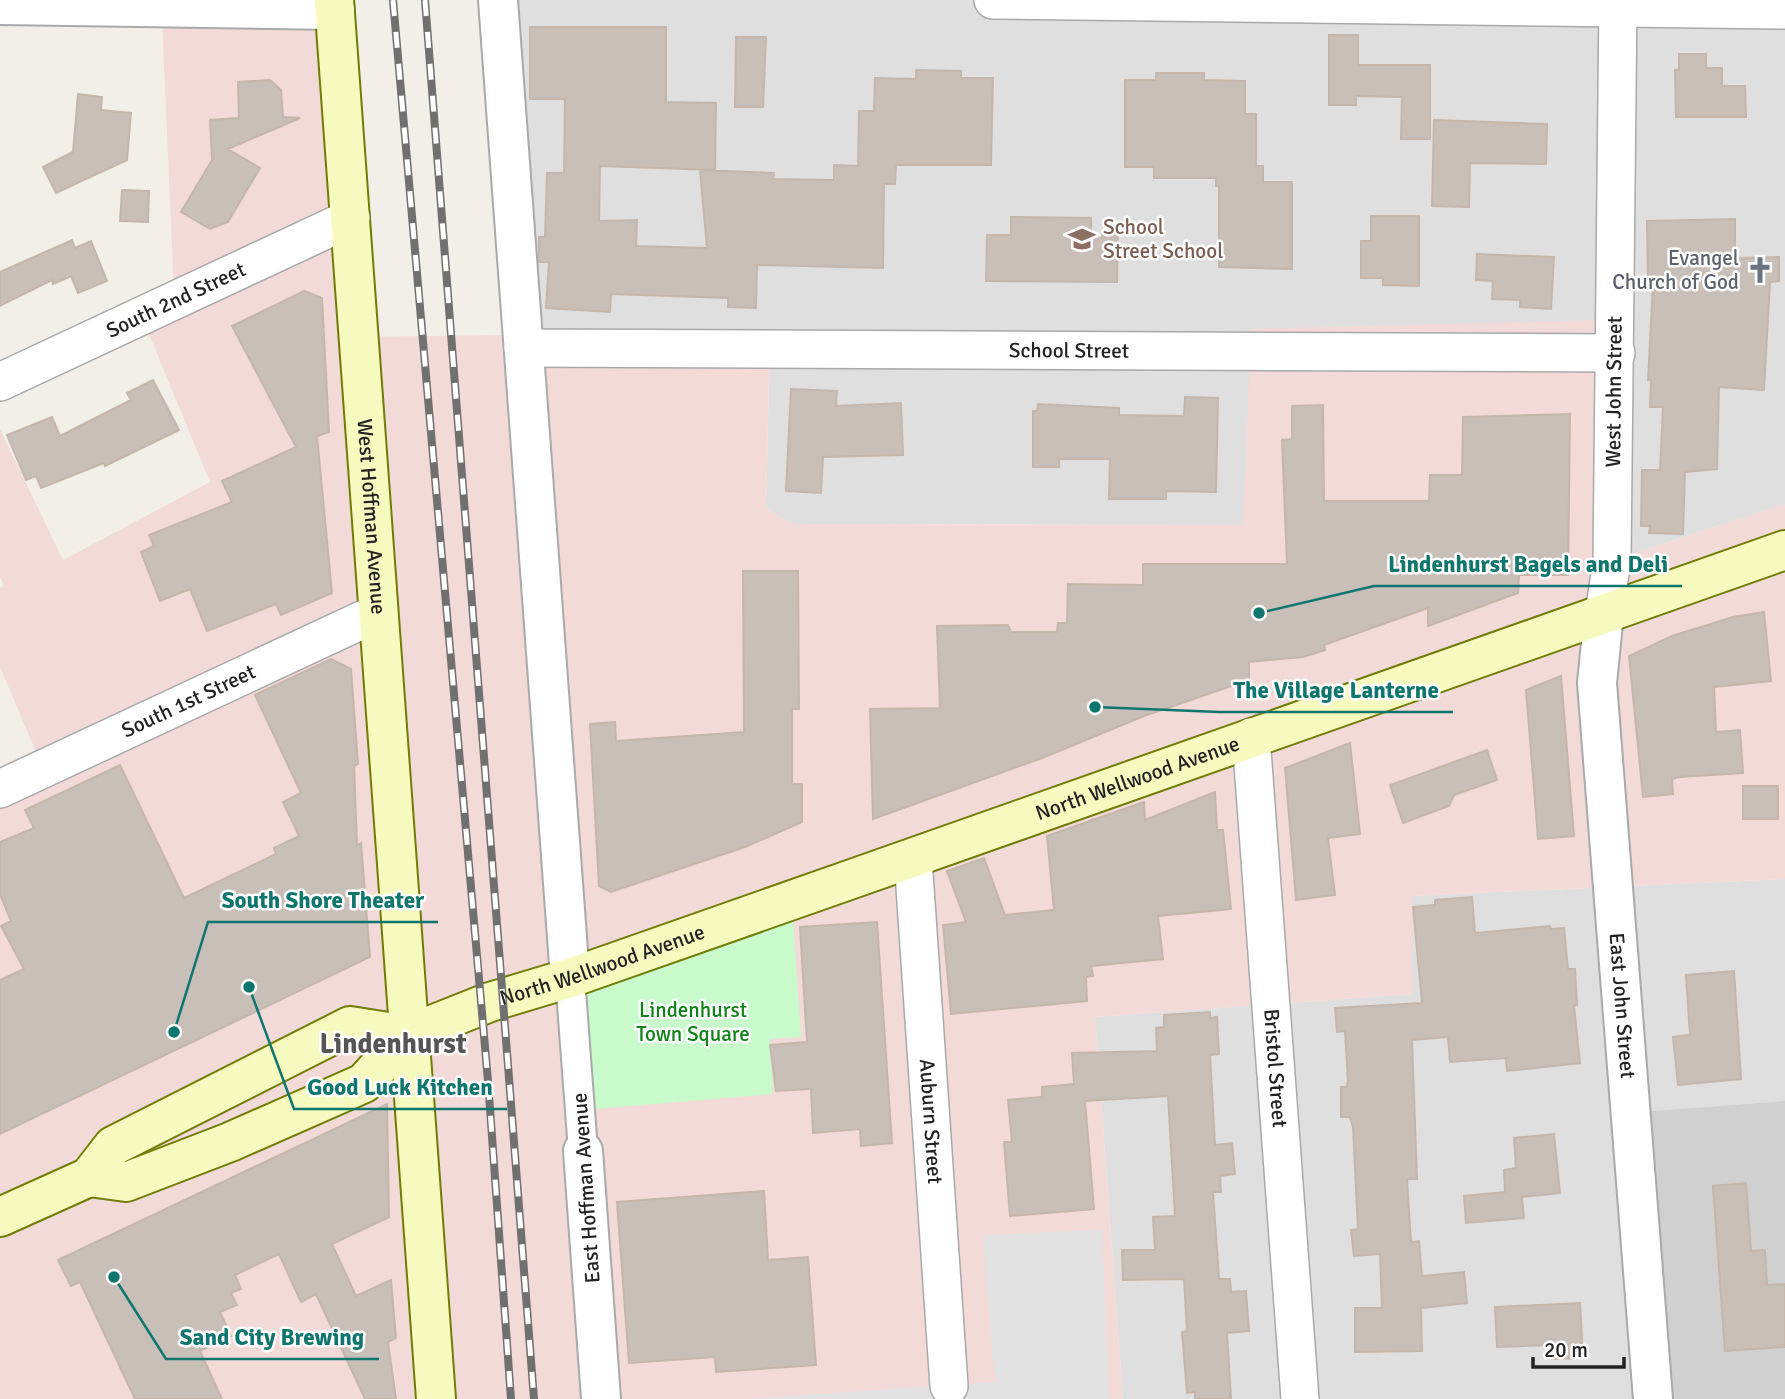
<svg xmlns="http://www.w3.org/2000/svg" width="1785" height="1399" font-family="Signika,sans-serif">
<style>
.residential{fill:#e0dfdf}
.commercial{fill:#f2dad9}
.religious{fill:#d0d0d0}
.park{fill:#c8facc}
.parking{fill:#e2e2e2}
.building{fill:#c7bfb8;stroke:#c4b6ab;stroke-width:2}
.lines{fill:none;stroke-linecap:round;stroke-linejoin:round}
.pedestrian-casing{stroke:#a9a9a9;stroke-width:32}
.minor-casing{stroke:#a9a9a9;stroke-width:40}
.tertiary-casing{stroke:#a9a9a9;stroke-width:42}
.secondary-casing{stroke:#707d05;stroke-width:42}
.pedestrian{stroke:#fff;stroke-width:28}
.minor{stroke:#fff;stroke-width:37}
.tertiary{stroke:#fff;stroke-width:38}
.secondary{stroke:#f7fabf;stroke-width:38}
.rail-casing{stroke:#707070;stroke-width:8}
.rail{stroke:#fff;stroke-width:5;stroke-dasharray:16;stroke-linecap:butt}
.labels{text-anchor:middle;stroke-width:5;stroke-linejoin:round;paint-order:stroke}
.education-label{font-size:21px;fill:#785e54;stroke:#fff;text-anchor:start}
.worship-label{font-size:21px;fill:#5b616d;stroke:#fff;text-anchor:end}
.street-label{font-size:21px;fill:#222;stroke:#fff}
.park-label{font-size:21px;fill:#0c8416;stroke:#fff}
.district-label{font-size:28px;font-weight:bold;fill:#555;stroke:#fff}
.leader{fill:none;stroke:#0f766e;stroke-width:2.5}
.callout-dot{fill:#0f766e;stroke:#fff;stroke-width:2.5}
.callout-label{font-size:23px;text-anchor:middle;font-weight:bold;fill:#0f766e;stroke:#fff;stroke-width:5;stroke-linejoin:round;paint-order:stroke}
</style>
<rect width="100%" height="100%" fill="#f2efe9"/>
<!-- residential -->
<path class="residential" d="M513,0H1785V504L1601,564L1243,525L793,524L766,508L770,333H532Z
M1785,879V1399H1123L1095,1017L1412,994V896Z"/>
<!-- commercial -->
<path class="commercial" d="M326,19L346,337L770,332L766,508L793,524L1243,525L1251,329L1603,320L1601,564L1785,504V879L1412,896L1413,994L1095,1017L1123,1399H0V800L47,778L0,667V588L4,586L0,577V429L63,560L210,482L146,327L175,315L162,20Z"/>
<!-- religious -->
<path class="religious" d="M1785,1101V1399H1664L1641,1112Z"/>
<!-- park -->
<path class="park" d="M792,904L801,1037L770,1039L773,1094L583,1110L573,981Z"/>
<!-- parking -->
<path class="parking" d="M1102,1230L1109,1399H745L998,1382L993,1364L983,1235Z"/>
<!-- building -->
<path class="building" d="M530,27H666V102L716,103L715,170L600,166L599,221L637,220L636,246L707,248L700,170L774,173L773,179L834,180V165L858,166L859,111H874L875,78L916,79V70L961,71V78H993L991,165H896L895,184H884L883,268L757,265L756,308L728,307V298L611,294L610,312L546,308L549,262H539V237H545L547,173H564L565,99H530Z
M1329,35H1358V65H1430V139H1401L1402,97L1356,96V105H1329Z
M736,37H766L763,107H735Z
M1679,54H1706V68H1722V86H1745L1746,117H1676L1675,70H1679Z
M1156,73H1204V80L1245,81V114H1256V166H1263V182H1292V269L1219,267V186H1216V178H1154V167H1125V80H1156Z
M270,80L281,90L283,117L300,118L228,149L260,168L228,222L210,229L181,212L212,160L210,120L239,118L238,82Z
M78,94L102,97L101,110L131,113L127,160L56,193L43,167L73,152Z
M1434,120L1547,124L1546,164L1470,163L1469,207L1432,206Z
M122,190L149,191L148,222L120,221Z
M1371,216H1419V286L1383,285V278H1361V241H1371Z
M1011,217L1091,218V234L1118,235L1117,282L986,281L987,235H1011Z
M1735,219V258L1779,257V281L1770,282L1764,390L1719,387L1717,469L1685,472L1683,534L1649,533L1650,526H1641L1642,470H1660L1663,407H1650L1651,380H1648L1653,284H1648L1647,221Z
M72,240L75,248L91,241L107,281L78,293L71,276L53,284L52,280L0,306V272Z
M1477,254L1554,257L1551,309L1520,307V300L1492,299L1493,281L1476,280Z
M304,291L322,298L329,432L317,436L332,593L281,615L276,604L207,631L190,589L160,601L141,552L154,546L149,535L232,502L222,481L296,447L232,326Z
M153,380L179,430L105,466L104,463L41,488L36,476L26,480L7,435L52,417L60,436L131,400L127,393Z
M791,389L837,391L836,406L901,403L903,455L823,457L821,493L786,491Z
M1185,397L1218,398L1216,492L1166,491V499H1109L1110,459H1059V467H1033V411H1037L1038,404L1119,408V415L1184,416Z
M1323,405L1324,501H1429L1430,475H1462L1463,417L1570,414L1568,575H1519L1518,593L1428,626V608L1324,645L1325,650L1303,657L1249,662V680L1144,716L1042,758L873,819L870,709L940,708L937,626L1008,625L1011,632H1057L1058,623H1067L1068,584L1143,585V564H1287L1282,440L1292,439V406Z
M743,571H798L799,709H792V784H802V822L745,847L611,892L599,886L590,724L615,722L616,741L744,732Z
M1764,612L1771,681L1714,687L1716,732L1740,730L1743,773L1679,777L1672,779L1673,794L1643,797L1629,656L1672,636L1733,617Z
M331,659L351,669L358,764L354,766L357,845L361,843L370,957L0,1134V980L24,969L1,926L11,921L0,894V842L34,828L25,810L120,765L184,898L276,854L274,848L299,836L283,802L301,793L255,695Z
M1561,676L1574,836L1538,839L1526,690Z
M1350,743L1360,834L1328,838L1335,895L1296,900L1285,768Z
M1487,750L1497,780L1454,795L1449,806L1403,823L1390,785Z
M1743,786H1778V819H1743Z
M1215,792L1217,830H1223L1231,909L1158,916L1163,959L1091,966L1093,976L1086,977L1087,1001L951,1014L943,925L966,922L947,871L984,858L1005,915L1054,910L1047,836L1144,802L1145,820Z
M1472,897L1475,933L1550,926L1551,929L1564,928L1568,969H1575L1577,1005L1574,1006L1580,1063L1507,1071L1506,1058L1450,1062L1448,1037L1412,1040L1417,1179H1407L1411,1242L1419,1241L1422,1276L1464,1272L1467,1303L1421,1308L1422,1351L1355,1352V1308H1382L1380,1254L1354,1256L1351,1230L1358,1229L1353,1127L1350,1117H1341V1087H1346L1348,1081L1345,1031L1337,1032L1335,1008L1422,1003L1413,907L1435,905V900Z
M877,922L892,1143L861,1146L860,1129L813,1133L811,1089L776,1091L770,1045L807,1042L800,927Z
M1734,971L1741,1079L1678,1085L1673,1037L1690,1035L1686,975Z
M1210,1012V1018L1217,1017L1219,1054L1210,1055L1215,1145L1232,1143L1235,1174L1220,1176L1221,1192H1213L1219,1279H1230L1231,1292L1246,1291L1249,1331L1227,1333L1231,1399H1195V1392L1187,1393L1182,1332L1187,1331L1184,1279L1123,1280L1122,1250H1155L1153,1217L1175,1216L1168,1096L1085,1101L1094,1209L1010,1216L1004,1142H1012L1008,1100L1042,1097V1087L1074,1084L1072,1053L1157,1051L1156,1028L1164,1027V1015Z
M387,1104L389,1217L332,1244L356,1296L391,1280L396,1338L388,1342L396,1399H365L316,1294L301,1302L279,1254L235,1275L241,1289L231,1293L237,1305L220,1312L231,1336L200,1351L222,1399H135L80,1282L71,1286L58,1260Z
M1554,1134L1560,1193L1522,1197L1524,1218L1466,1223L1464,1196L1505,1192L1504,1170L1516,1168L1514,1138Z
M1746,1183L1751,1251L1765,1250L1767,1285L1785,1284V1347L1725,1351L1713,1186Z
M764,1191L768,1260L808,1257L816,1365L716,1372L715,1357L629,1363L617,1202Z
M1580,1303L1583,1358L1550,1359L1549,1345L1497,1347L1495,1307Z"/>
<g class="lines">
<defs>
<path id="pedestrian" d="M570,978L583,1151"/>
<g id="minor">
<path d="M993,0L1785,10"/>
<path id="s1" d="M523,348L1616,353"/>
<path id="s2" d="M0,382L351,218"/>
<path id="s3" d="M1604,613L1612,561L1618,0"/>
<path id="s4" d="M1251,737L1300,1399"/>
<path id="s5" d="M0,789L377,613"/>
<path id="s6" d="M913,858L949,1386"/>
</g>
<g id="tertiary">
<path d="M498,0L570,978"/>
<path d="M0,5L335,10"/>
<path id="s7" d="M1604,613L1597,683L1653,1399"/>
<path d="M583,1151L601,1399"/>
</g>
<g id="secondary">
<path id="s8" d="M334,0L436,1399"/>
<path id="s9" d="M89,1177L126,1182L230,1142L364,1083L407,1035L490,1002L570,978L852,879L1785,550"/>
<path d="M0,1217L89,1177L113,1146L350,1026L407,1035"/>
</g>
</defs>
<!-- pedestrian casing -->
<use href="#pedestrian" class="pedestrian-casing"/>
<!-- minor casing -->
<use href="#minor" class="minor-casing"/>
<!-- tertiary casing -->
<use href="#tertiary" class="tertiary-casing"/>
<!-- secondary casing -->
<use href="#secondary" class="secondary-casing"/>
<!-- pedestrian -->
<use href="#pedestrian" class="pedestrian"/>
<!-- minor -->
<use href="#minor" class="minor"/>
<!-- tertiary -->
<use href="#tertiary" class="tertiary"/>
<!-- secondary -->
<use href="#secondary" class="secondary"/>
<defs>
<path id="rail" d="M393,0L488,1081L511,1399
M425,0L534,1399"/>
</defs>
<!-- rail casing -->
<use href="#rail" class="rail-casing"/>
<!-- rail -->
<use href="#rail" class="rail"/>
</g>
<!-- icons -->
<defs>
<symbol id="school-bare" viewBox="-9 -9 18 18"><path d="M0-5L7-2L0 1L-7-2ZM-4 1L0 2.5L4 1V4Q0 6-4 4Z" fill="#8d6e63" stroke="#fff" stroke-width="2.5" paint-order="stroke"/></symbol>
<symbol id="church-bare" viewBox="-9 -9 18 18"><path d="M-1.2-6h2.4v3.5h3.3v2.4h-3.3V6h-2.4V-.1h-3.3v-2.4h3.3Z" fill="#6b7280" stroke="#fff" stroke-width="2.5" paint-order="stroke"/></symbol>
</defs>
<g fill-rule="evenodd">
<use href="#school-bare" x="1063" y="220" width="38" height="38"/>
<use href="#church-bare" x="1741" y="251" width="38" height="38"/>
</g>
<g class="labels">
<!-- education labels -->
<g class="education-label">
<text x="1103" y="234">School<tspan x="1103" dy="24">Street School</tspan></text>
</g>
<!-- worship labels -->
<g class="worship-label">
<text x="1739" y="265">Evangel<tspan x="1739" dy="24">Church of God</tspan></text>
</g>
<!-- street labels -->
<g class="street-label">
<text dy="7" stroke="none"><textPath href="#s2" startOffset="194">South 2nd Street</textPath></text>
<text dy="7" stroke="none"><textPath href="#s1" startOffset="546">School Street</textPath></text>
<text dy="7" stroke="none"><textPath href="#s3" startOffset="222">West John Street</textPath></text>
<text dy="7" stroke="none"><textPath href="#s8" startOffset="518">West Hoffman Avenue</textPath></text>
<text dy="7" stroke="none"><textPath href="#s5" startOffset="208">South 1st Street</textPath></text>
<text dy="7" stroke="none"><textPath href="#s9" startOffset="1134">North Wellwood Avenue</textPath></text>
<text dy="7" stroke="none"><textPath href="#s9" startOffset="567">North Wellwood Avenue</textPath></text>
<text dy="7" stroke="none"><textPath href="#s7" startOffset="394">East John Street</textPath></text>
<text dy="7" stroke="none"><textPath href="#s4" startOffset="332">Bristol Street</textPath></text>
<text dy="7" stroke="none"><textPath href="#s6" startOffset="264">Auburn Street</textPath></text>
<text transform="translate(586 1188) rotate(-94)" y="7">East Hoffman Avenue</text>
</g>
<!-- park labels -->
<g class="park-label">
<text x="693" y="1017">Lindenhurst<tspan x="693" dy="24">Town Square</tspan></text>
</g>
<!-- district labels -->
<g class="district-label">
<text x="393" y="1053">Lindenhurst</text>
</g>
</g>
<!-- callouts -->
<path class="leader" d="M1259 613L1374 586H1682M1095 707L1219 712H1453M174 1032L208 922H438M249 987L294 1109H507M114 1277L166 1359H379"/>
<g class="callout-dot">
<circle cx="1259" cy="613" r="7"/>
<circle cx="1095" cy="707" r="7"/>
<circle cx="174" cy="1032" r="7"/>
<circle cx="249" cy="987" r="7"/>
<circle cx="114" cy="1277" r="7"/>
</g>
<g class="callout-label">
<text x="1528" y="572">Lindenhurst Bagels and Deli</text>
<text x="1336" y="698">The Village Lanterne</text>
<text x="323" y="908">South Shore Theater</text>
<text x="400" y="1095">Good Luck Kitchen</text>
<text x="272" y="1345">Sand City Brewing</text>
</g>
<!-- scale -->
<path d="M1533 1357v10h91v-10" fill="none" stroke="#222222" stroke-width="3.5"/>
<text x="1544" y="1357" font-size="21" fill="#222222" stroke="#ffffff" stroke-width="5" paint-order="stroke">20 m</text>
</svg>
